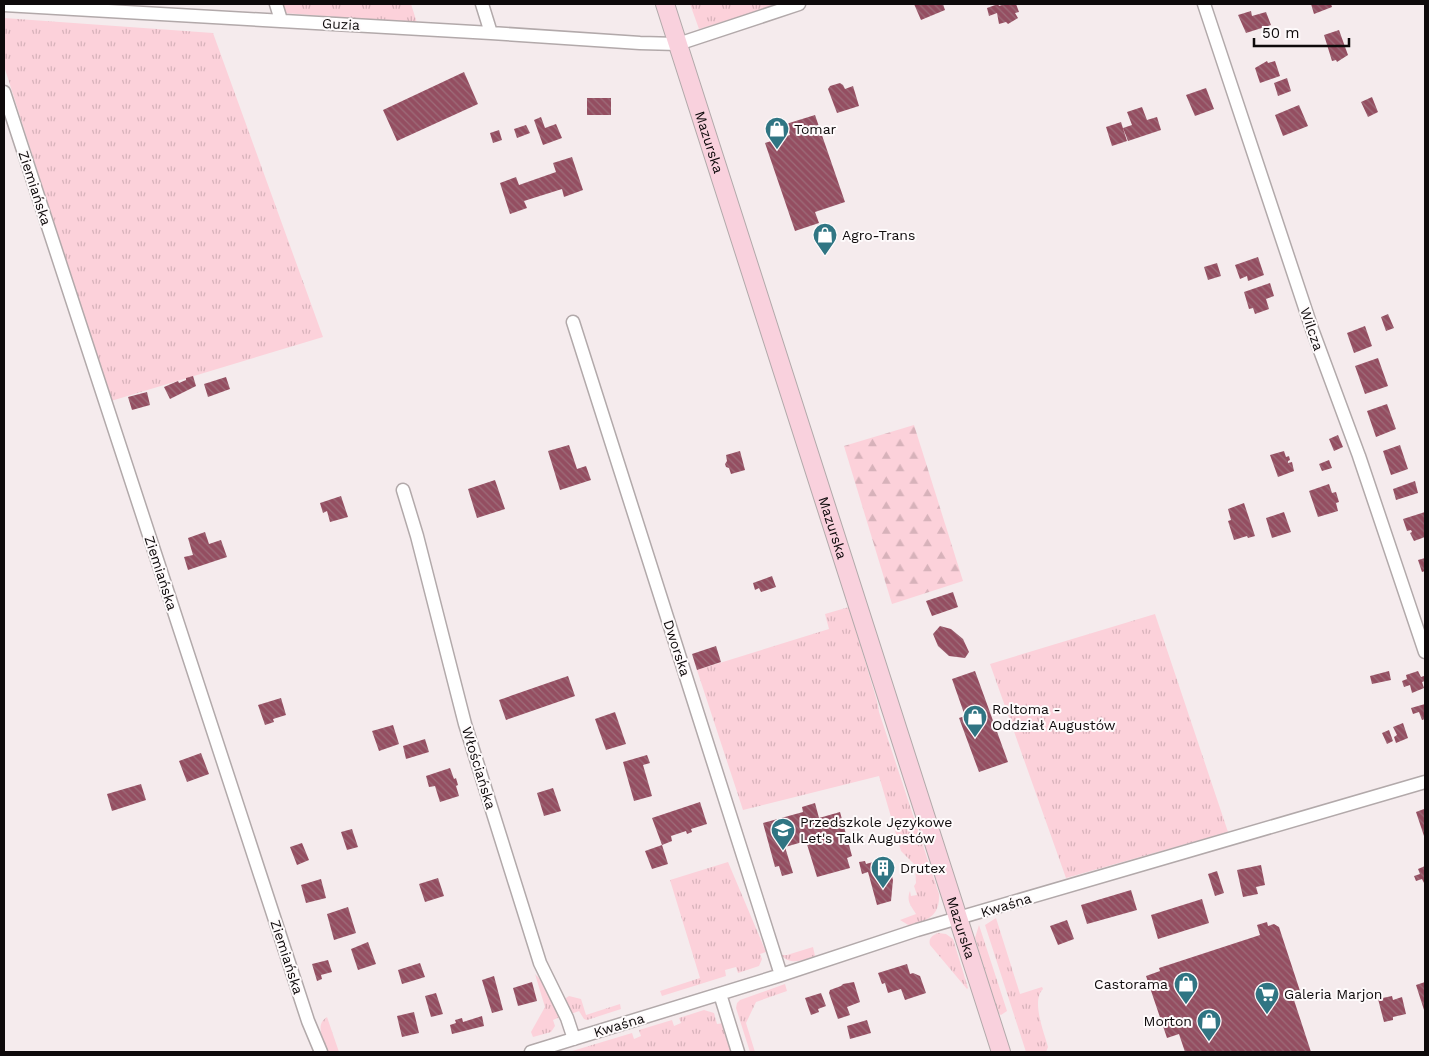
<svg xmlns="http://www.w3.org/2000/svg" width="1429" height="1056" font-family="'Work Sans',sans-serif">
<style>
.grass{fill:url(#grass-tufts)}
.forest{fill:url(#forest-firs)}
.building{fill:url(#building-back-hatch)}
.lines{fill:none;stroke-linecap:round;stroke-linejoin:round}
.street-casing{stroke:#b2a9aa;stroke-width:15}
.secondary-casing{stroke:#b2a9aa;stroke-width:20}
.street{stroke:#fff;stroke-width:12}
.secondary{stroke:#f9d1dd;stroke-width:18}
.labels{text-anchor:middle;stroke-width:4;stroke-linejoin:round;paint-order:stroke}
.street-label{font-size:14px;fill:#0e0a0b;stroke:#fefafb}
.poi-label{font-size:14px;fill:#0e0a0b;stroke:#fefafb;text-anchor:start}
</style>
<defs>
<pattern id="grass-tufts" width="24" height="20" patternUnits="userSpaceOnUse" patternTransform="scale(1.25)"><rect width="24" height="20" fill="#fcd1da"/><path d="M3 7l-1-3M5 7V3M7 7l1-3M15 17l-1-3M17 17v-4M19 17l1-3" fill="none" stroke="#d7b2ba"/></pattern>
<pattern id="forest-firs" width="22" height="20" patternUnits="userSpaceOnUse" patternTransform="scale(1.25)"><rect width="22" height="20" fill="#fcd1da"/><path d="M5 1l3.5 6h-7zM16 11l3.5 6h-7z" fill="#d7b2ba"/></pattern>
<pattern id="building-back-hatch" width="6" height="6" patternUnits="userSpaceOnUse" patternTransform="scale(1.25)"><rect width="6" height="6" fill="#944e61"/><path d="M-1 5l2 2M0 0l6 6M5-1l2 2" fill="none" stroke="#9e6d7a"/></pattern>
</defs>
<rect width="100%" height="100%" fill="#f5ebed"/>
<!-- grass -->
<path class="grass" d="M282,4H411L417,23L284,13Z
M690,4H780L699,29Z
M4,18L213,33L323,337L111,401L4,66Z
M849,607L877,701L879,712L939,894C940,916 928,920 910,926L900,920L916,914C911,906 906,901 910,891L911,896L917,895L914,886L916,883L915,865L901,851L879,776L743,810L697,670L829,629L825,614Z
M1155,614L1228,832L1066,878L990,664Z
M728,862L766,952L760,954L762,959L759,966L738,973L736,967L725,970L726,976L662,996L660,991L700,978L670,880Z
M996,918L1020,994L1042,987L1043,989C1031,1001 1044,1032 1048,1047L1046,1052H1026L985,925Z
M979,925L1007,1011L1001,1015L998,1013L975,938Z
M938,933L946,934L953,939L968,988L967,989L930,945C928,938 933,935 938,933Z
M813,947L815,956C803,960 791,966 781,955H787Z
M535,974L541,980L560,1017L553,1020L555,1026L551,1032L533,1037L531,1032L545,1007Z
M785,984L787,991L756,1002L746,1023L755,1052H750L736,1008L737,1003L740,1000Z
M569,996L581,999L586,1015L620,1004L621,1009L587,1020L584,1019L579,1011L571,1014L564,1004L566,998Z
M704,1010L714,1013L717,1024L724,1023L733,1052H569L632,1033L634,1039L641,1036L639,1030L672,1020L674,1026L681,1023L679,1018Z
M327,1017L339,1052H328C324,1040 314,1025 327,1017Z"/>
<!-- forest -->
<path class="forest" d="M914,425L963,581L892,604L844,446Z"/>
<!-- building -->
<path class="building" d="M914,4H943L945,10L921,20Z
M998,4L999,6L1005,4H1016L1019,12L1015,13L1018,18L1008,24L1006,22L999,24L997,13L989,16L987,8Z
M1311,4H1331L1332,7L1314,14Z
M1251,11L1252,16L1266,12L1271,25L1246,33L1238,15Z
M1339,30L1348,55L1337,62L1336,60L1332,61L1324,35Z
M1267,61L1268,63L1275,61L1280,76L1260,83L1255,68Z
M464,72L478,104L397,141L383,110Z
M1287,78L1291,91L1278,96L1274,83Z
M840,83L843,85L845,89L853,86L859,106L837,113L828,89L830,86Z
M1206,88L1214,109L1195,116L1186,95Z
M1372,97L1378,112L1368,117L1361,102Z
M587,98H611V115H587Z
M1299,105L1308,126L1283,136L1275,115Z
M1142,107L1147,120L1157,117L1161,130L1128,141L1123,128L1132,125L1127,112Z
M815,115L845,202L815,212L819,223L795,231L765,143L790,135L786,124Z
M541,117L545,128L556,124L562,138L543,145L534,120Z
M1121,122L1127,141L1112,146L1106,127Z
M526,125L530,133L517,138L514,129Z
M499,130L502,140L493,143L490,133Z
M572,157L583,190L564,197L562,189L524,201L527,208L510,214L500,183L516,177L519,185L556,172L553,163Z
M1258,257L1264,275L1248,281L1247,276L1240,279L1235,265Z
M1217,263L1221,276L1208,280L1204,267Z
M1270,283L1274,296L1266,299L1269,309L1255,314L1253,308L1249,309L1244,292Z
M1388,314L1394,328L1386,331L1381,317Z
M1365,326L1372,346L1354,353L1347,333Z
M1378,358L1388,386L1365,394L1355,366Z
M193,376L196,386L170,399L164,387L178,381L179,383L186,380V378Z
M226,377L230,389L208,397L204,384Z
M147,392L150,405L132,410L128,397Z
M1387,404L1396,429L1376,437L1367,411Z
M1338,435L1343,447L1334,451L1329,439Z
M569,445L577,469L586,466L591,480L560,490L548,451Z
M1400,445L1408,469L1391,475L1383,451Z
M740,451L745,470L731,474L729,468L726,467L725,464L727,461L726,455Z
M1284,451L1286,457L1289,456L1290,460L1288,461V463L1292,462L1294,471L1278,477L1270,455Z
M1329,460L1332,468L1322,471L1319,464Z
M495,480L505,509L477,518L468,489Z
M1415,481L1418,493L1396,500L1393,489Z
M1329,484L1332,493L1336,492L1339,502L1336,503L1338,511L1318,517L1309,491Z
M341,496L348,517L330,522L327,511L323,513L320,503Z
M1244,503L1255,536L1248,538L1247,536L1234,540L1228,521L1231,520L1228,509Z
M1284,512L1291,532L1272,538L1266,518Z
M1425,512V537L1414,541L1410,533L1412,532L1411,530L1407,531L1403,519Z
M205,532L209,544L221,540L227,557L188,570L184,557L193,555L188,538Z
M1425,558V571L1422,572L1418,560Z
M772,576L776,587L761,592L759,588L755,590L753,583Z
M953,592L958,607L932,616L926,601Z
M940,626L951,629L963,639L969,652L965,658L949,656L938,646L933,634Z
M716,646L721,662L697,670L692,654Z
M975,671L1008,762L979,772L959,718L965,716L952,679Z
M1389,671L1391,680L1372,684L1370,676Z
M1418,671L1421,677L1424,676L1425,679V681L1422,682L1424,688L1412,693L1410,685L1404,687L1402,681L1407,679L1406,675Z
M568,676L575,696L506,720L499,700Z
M281,698L286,715L273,719L274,722L265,725L258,705Z
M1425,704V719L1422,720L1419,712L1413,714L1411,708Z
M615,712L626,744L606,750L595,719Z
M1403,723L1408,738L1396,743L1394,737L1397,735L1393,727Z
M393,725L399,744L379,751L372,731Z
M1389,730L1393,741L1387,744L1382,733Z
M425,739L429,752L406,759L403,746Z
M201,753L209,774L187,782L179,761Z
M647,755L650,763L643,765L652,796L634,801L623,762Z
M450,768L454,779L456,778L458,785L456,786L459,796L440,802L435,786L429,787L426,776Z
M141,784L146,800L112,811L107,794Z
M553,788L561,811L544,816L537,793Z
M700,802L707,824L691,829L692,832L687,834L686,831L671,836L672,841L662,845L668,864L652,869L645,851L662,845L652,818Z
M815,803L819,818L840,812L852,856L847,858L850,868L817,877L806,841L785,847L793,873L782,876L779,866L775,867L763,823L803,812L802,807Z
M1424,809L1425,812V839L1416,812Z
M352,829L358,847L347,850L341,832Z
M302,843L309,860L297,865L290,847Z
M887,858L893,880L891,901L877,905L868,872L862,874L859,862L865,861L866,864Z
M1261,865L1265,885L1256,887L1258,894L1243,897L1237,870Z
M1425,866V883H1424L1422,879L1416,881L1414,876L1420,874L1418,869Z
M1217,871L1224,893L1215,896L1208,874Z
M438,878L444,896L425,902L419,884Z
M321,879L326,898L306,903L301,885Z
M1131,890L1137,910L1087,924L1081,905Z
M1202,899L1209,923L1158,939L1151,915Z
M348,907L356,933L334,940L327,914Z
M1067,920L1074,939L1058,945L1050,926Z
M1267,922L1268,926L1274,924L1279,927L1301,994L1293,997L1311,1052H1185L1179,1034L1167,1038L1146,976L1160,971L1159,968L1260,935L1257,925Z
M368,942L376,964L358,970L351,949Z
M328,960L332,972L321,975L322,979L317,981L312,964Z
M420,963L425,977L402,984L398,970Z
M907,964L910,974L913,973L920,976L926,993L905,1000L901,989L888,993L885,983L882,984L878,973Z
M494,976L503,1010L492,1013L482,980Z
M532,982L537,1001L518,1006L513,988Z
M854,982L860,1002L847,1007L850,1015L838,1019L829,993L830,990L841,986L843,984Z
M1425,982V1010H1424L1416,985Z
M436,993L443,1014L431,1017L425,996Z
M821,993L826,1006L818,1009L819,1012L811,1015L805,998Z
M1392,996L1393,1000L1402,997L1406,1014L1393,1017V1020L1384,1022L1378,999Z
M414,1012L419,1033L402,1037L397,1016Z
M482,1016L484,1026L452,1034L450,1025L456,1023L455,1020L462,1018L463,1022Z
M867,1020L871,1033L850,1039L847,1026Z"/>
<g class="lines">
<defs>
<path id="street" d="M276,4L281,20
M482,4L491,33
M1204,4L1312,329L1359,456L1425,652
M4,5L491,33L640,43L678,44L799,4
M4,92L308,1021L321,1052
M573,322L781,975
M403,490L417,536L465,724L540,963L567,1018L574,1039
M720,994L738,1052
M531,1052L781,975L917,930L1425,782"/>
<g id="secondary">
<path id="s1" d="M665,4L1001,1052"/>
</g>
</defs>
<!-- street casing -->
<use href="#street" class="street-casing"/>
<!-- secondary casing -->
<use href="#secondary" class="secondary-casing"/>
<!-- street -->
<use href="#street" class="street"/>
<!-- secondary -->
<use href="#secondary" class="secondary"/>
</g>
<!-- icons -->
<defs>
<symbol id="shop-pin" viewBox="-11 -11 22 30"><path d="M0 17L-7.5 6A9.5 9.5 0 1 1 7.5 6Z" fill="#307583" stroke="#fefafb"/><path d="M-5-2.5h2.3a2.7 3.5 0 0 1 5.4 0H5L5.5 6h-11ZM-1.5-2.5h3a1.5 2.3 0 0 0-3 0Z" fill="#fff"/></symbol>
<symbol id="school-pin" viewBox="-11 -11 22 30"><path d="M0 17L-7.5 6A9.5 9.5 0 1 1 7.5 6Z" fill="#307583" stroke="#fefafb"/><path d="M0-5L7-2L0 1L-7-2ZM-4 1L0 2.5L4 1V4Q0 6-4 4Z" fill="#fff"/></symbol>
<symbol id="building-pin" viewBox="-11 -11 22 30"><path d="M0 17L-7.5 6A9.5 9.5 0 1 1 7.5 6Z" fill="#307583" stroke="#fefafb"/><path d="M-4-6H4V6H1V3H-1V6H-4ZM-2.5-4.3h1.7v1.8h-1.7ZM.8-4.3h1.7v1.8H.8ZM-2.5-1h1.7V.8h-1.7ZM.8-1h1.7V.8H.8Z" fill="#fff"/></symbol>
<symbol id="supermarket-pin" viewBox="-11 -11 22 30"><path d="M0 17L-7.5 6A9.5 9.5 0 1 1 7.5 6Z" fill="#307583" stroke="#fefafb"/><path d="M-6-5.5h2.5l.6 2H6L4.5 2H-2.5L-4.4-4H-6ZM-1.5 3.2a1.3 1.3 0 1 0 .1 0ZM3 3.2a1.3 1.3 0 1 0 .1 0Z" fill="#fff"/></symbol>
</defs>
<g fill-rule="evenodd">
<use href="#shop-pin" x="763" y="115" width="28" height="38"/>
<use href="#shop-pin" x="811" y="221" width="28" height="38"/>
<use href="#shop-pin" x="961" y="703" width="28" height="38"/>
<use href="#school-pin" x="769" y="816" width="28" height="38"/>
<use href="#building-pin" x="869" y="854" width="28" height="38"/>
<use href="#shop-pin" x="1172" y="970" width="28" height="38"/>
<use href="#supermarket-pin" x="1253" y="980" width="28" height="38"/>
<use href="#shop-pin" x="1195" y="1007" width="28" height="38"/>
</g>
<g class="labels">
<!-- street labels -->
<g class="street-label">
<text transform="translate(341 24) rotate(3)" y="5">Guzia</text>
<text dy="5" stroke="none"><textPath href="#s1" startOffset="145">Mazurska</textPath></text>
<text transform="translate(35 188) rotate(72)" y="5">Ziemiańska</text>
<text transform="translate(1312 329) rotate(71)" y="5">Wilcza</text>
<text dy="5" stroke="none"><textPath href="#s1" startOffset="550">Mazurska</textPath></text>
<text transform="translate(161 573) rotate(72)" y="5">Ziemiańska</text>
<text transform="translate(677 648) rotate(72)" y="5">Dworska</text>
<text transform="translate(479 768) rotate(73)" y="5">Włościańska</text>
<text transform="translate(1006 905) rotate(-17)" y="5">Kwaśna</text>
<text dy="5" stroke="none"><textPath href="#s1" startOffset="970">Mazurska</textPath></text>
<text transform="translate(287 957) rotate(72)" y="5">Ziemiańska</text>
<text transform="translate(619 1025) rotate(-17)" y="5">Kwaśna</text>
</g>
<!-- poi labels -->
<g class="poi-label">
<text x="794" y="134">Tomar</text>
<text x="842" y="240">Agro-Trans</text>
<text x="992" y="714">Roltoma -<tspan x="992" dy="16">Oddział Augustów</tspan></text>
<text x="800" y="827">Przedszkole Językowe<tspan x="800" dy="16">Let's Talk Augustów</tspan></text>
<text x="900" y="873">Drutex</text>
<text x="1168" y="989" text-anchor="end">Castorama</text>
<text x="1284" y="999">Galeria Marjon</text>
<text x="1192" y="1026" text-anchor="end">Morton</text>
</g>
</g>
<!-- border -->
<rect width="1429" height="1056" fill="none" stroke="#0e0a0b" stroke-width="10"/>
<!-- scale -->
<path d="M1254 38v8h95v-8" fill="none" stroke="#0e0a0b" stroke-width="2.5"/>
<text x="1262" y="38" font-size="15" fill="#0e0a0b" stroke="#fefafb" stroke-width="4" paint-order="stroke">50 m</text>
</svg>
